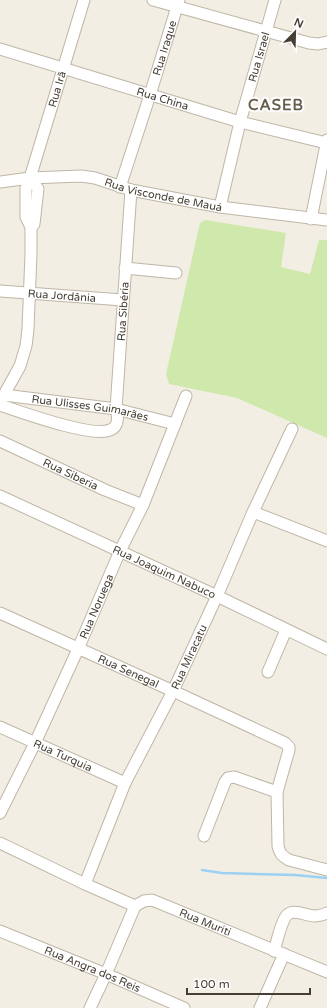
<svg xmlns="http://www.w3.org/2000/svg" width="327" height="1008" font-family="'Varela Round',sans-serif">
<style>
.green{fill:#cee9ab}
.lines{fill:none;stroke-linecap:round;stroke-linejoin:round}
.stream{stroke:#9dd1f3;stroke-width:2.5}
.minor-casing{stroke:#bfb6a6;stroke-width:13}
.minor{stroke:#fff;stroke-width:11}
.labels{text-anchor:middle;stroke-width:4;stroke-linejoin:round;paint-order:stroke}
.street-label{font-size:11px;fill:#453e34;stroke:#fff}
.district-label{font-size:15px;font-weight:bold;letter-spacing:1px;fill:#685c4b;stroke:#fff}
</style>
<rect width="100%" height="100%" fill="#f3eee4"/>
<!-- green -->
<path class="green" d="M206,220L286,233L281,267L310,274L319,240H327V438L237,398L169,384L166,374L200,223Z"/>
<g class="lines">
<!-- stream -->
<path class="stream" d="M202,870L222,873L295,875L327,878"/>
<defs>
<g id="minor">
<path d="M153,0L309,43L318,44L327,42"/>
<path id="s1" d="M0,49L240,122L326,143"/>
<path d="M30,178L38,189L34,224L31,227"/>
<path id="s2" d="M0,182L30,178L81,176L95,178L131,190L220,207L327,220"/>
<path id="s3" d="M120,187L150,95L179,0"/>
<path id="s4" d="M220,207L240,122L275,0"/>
<path d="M311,219L327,140"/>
<path d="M125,268L176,273"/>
<path id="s5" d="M0,291L123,300"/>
<path id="s6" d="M4,395L116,409L175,424"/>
<path id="s7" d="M0,402L20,366L26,346L28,329L31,254V227L26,217V188L30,178L84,0"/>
<path id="s8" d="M0,405C21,412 92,438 110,430C119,427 118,416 116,409L131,190"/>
<path id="s9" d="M0,441L105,490L143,505"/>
<path id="s10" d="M0,496L217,596L327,649"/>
<path d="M253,512L327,541"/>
<path id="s11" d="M0,613L173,691L285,743L289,747V750L277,792L278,846C280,854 282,856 289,860L327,870"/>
<path d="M268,672L286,630"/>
<path id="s12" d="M0,727L125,783"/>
<path id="s13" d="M0,813L35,743L78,649L120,551L143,505L186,396"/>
<path d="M204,836L225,782L228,778L234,777L277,792"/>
<path id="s14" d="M0,843L85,884L135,906L144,901L152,900L327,972"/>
<path id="s15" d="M85,884L125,783L173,691L217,596L253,512L292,429"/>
<path id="s16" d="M0,931L106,974L184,1008"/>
<path d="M274,951C277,942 281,921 287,915C294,908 306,916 315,916C319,916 323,915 327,913"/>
<path d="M90,1008L106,974L135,906"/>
<path d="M260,1008L284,954"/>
</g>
</defs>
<!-- minor casing -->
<use href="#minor" class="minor-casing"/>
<!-- minor -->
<use href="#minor" class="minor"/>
</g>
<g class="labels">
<!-- street labels -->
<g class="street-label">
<text dy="4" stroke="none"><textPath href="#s3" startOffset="146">Rua Iraque</textPath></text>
<text dy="4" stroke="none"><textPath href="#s4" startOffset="155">Rua Israel</textPath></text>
<text dy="4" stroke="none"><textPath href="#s7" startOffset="325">Rua Irã</textPath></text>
<text dy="4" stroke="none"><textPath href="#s1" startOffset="170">Rua China</textPath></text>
<text dy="4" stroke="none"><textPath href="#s2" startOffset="166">Rua Visconde de Mauá</textPath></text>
<text dy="4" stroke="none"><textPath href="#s5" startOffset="62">Rua Jordânia</textPath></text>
<text dy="4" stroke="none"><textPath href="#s8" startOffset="236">Rua Sibéria</textPath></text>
<text dy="4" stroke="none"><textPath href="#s6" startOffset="87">Rua Ulisses Guimarães</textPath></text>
<text dy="4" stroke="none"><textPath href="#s9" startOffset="78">Rua Siberia</textPath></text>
<text dy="4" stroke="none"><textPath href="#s10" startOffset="181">Rua Joaquim Nabuco</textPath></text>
<text dy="4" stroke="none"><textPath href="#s13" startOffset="228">Rua Noruega</textPath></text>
<text dy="4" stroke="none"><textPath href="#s15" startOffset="250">Rua Miracatu</textPath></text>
<text dy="4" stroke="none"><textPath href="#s11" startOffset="141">Rua Senegal</textPath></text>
<text dy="4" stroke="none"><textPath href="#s12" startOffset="69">Rua Turquia</textPath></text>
<text dy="4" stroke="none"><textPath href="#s14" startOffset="225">Rua Muriti</textPath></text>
<text dy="4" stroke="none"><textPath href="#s16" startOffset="100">Rua Angra dos Reis</textPath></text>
</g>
<!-- district labels -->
<g class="district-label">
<text x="276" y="110">CASEB</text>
</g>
</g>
<!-- north arrow -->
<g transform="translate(295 32) rotate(23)" stroke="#ffffff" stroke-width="3" paint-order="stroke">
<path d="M0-3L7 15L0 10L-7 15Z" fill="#453e34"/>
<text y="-6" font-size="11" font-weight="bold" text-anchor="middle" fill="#453e34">N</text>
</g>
<!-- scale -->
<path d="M187 988v6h123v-6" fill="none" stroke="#453e34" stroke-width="2"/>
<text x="193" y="988" font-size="12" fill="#453e34" stroke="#ffffff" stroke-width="3" paint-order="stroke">100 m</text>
</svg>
